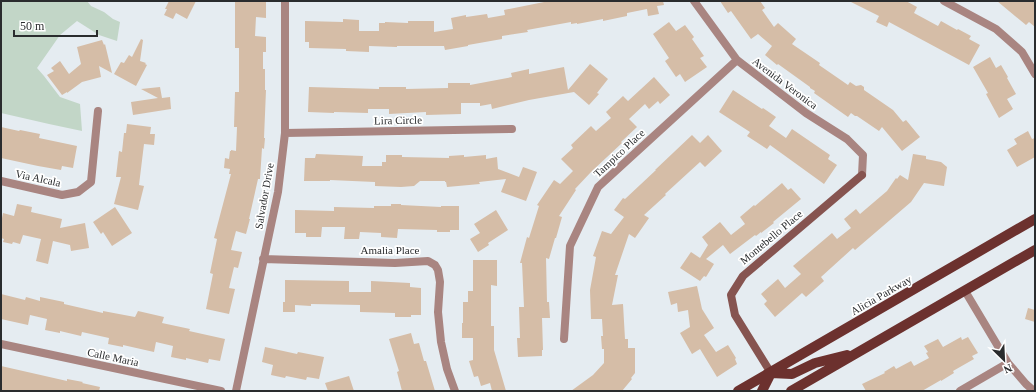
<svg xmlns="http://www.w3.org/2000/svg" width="1036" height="392" font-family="'Times New Roman',serif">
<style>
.green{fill:#c2d6c7}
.building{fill:#d5bda7}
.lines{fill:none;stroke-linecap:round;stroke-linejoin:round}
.street{stroke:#a98581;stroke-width:8}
.secondary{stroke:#865450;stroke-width:8}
.primary{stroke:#6c312e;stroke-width:10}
.labels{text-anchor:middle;stroke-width:3.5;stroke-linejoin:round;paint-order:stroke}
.street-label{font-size:11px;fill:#2a2c2e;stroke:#fff}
</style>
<rect width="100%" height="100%" fill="#e5ecf1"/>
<!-- green -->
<path class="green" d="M1,1H87L91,6L104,12L113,19L120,22L117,41L99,35L77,21L60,35L37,68L44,76L60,97L80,104L82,131L49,124L1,113Z"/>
<!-- building -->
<path class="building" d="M169,1H196L187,19L176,13L173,19L164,15L167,9H165Z
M235,1L266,2V18L256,17L255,36L266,37V52H263V69H265V90H266L264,138H265L264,149L262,148L260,179H258L249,219H250L246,234L236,231L231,250L242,252L238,268L234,267L229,288L235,289L229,314L206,309L213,274L210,273L217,239L214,238L231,174H229L230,169L224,168L225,158L229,159L230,151H231V150L236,151L237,127H234L235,92H239V48H235Z
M549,1H663L664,5L657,6L659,14L648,16L647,9L627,13V16L603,21V19L577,24V23L571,24V22L527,30L528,32L502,36V39L468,45V46L445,50L444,46H397V47L369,46V52L346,51V49L309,48V42H305V21L343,22V19L359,20V31H379V23H385V22L408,23V21H434V32L453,29L451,18L466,15V17L487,14L488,18L505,15L504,10Z
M720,1H760L765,8L762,10L774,27L778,23L796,39L792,44L820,63L819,65L848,85L850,82L856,86L861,85L864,87V90L893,110L903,122L906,120L920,137L902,151L882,127L879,131L857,116H855L851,113L848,117L814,93L815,91L810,88V87L778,64L777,65L765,55L772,46L758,34L751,39L731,11L728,13Z
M849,1H906L917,7L914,13L938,26L941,21L957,30L958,29L971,36L969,39L980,45L969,65L889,22L887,27L876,22L879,16Z
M997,1H1035V27L1029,22L1026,25Z
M669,22L676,31L685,25L694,37L692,39L704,56L700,58L707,67L685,82L680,74L676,77L665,61L669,58L653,34Z
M141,39L143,40L140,61L146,63L145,64L147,65L136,86L114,74L121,62L124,63L129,55L132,57Z
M102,40L104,45L105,44L112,73L99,66L101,77L82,82L67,93V92L62,95L47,75L54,71L51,68L60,61L69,74L81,64L77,47Z
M990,57L996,68L1001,65L1008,77L1007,78L1016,94L1007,99L1013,109L999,118L986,94L988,93L973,67Z
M590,64L608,79L597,93L599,94L589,105L574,92L529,100L492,109L491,104L480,106V103H461V114L426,115V112L389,114V109H368V113L334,112V113L308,112L309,87L379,89V87H406V89L448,88V83H470V85L512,77L511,73L529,69V74L564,67L568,90Z
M654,77L670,95L660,104L658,101L649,109L645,104L629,119L637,127L621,142L622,143L591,172L575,189L576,190L559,216L562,217L556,238H555L549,259L546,258L547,302H549L550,318H542L543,350H542V356L518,357L517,338H520L519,307H524L522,263H520L527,237L529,238L539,206L537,205L554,180L560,184L573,171L561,159L573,148L571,145L591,126L596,131L611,118L606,112L623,96L628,101Z
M160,87L162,98L170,97L171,109L133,115L131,102L158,98L141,89Z
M733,90L762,109L763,108L776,117L769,126L786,138L792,129L830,155L828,159L837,165L824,184L770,145L767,149L747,136L750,132L719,112Z
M127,124L151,127L150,134H155L154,145L144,144L139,185L144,186L138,210L114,204L121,177H116L119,151L122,152L124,133H126Z
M1,127L19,131L20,130L40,134L39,138L77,146L73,168L62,166L61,170L38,166L1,158Z
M1028,131L1032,139L1035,138V157L1017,167L1007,150L1017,144L1014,139Z
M692,135L700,143L708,135L722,151L705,167L700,162L665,194L666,195L644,215L649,218L635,238L629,234L615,275H618L612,305L623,304L625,339H628V348H635V373L631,378L632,379L622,391H571L593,375L604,363V349H602L601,336H603L602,319H591L590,290L596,257L593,256L602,231L611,234L624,217L614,210L623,198L625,199L656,170H655Z
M316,154L363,156L362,166H382V162H386V155H402V157L449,158V156L464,155V157L486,155V159L497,157L498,169L519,177L523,167L537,172L526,201L501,192L506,179L479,182L480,184L447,187L446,182H445V181H420L414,186L401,187L375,186V182L330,180V181H304L305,158H315Z
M913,154L926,156V159L941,162L947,167L944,186L924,183L911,202L855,250L853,248L821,277L824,281L806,297L802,293L775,317L764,304L767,301L761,294L778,279L785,288L801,274L793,266L832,233L837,239L851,228L844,219L856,209L860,214L887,191L896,178L897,179L900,175L908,180Z
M782,183L788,190L791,188L801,199L773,222L774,223L761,233V232L756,236L755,235L730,254L723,245L706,259L714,264L706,277L704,276L700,281L680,268L691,252L700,258L708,245L702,237L720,222L731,235L745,224L740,217L754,205L755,206Z
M17,204L32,207L31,212L62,219L60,228L85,223L89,248L71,251L70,245L53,241L48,264L36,261L41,239L23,235L20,244L13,242L12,244L3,242L4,239L1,238V223L3,213L14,216Z
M391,204H401V205L441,207V206H459V230H450V232H437V230L398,229L397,238L381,237V233L360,232L359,239H344L345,227H322L321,237H306V233H295V210L334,211V207L374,208V206H391Z
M115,207L132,233L112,246L103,232L101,234L93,222Z
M496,210L508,230L488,243L489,245L478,252L470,239L480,233L474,224Z
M473,260H497V286L491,285V326H494V350L506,391H492L490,383L481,386L478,376L474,377L469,361L473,360V338H462V323H463V302H468V291H473Z
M285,280L349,281V292H371V281L410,283V287L421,288V315H411V317H395V313L360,312V305L311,304V306L295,305V312H283V302H285Z
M697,286L702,309L714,328L704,335L716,352L728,345L736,358L735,359L737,364L717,377L700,349L692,354L680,333L690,327L688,310L678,312L677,303L671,305L668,292Z
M1,294L25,300L26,297L40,301V297L64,302V304L103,313V311L135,317L138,311L164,317L162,323L190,329L189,331L225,339L220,361L209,359L208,363L186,358V360L171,357L173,346L156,342L154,352L123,345V347L108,344L109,338L82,332L81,336L60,331V333L45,330L47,319L30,315L28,325L1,319Z
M1028,308L1035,310V322L1025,319Z
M411,333L414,344L419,343L424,361H426L435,391H402L397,372L399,371L389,339Z
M961,337L962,340L968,337L978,353L972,356L974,359L953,371L954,373L941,381V380L922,391H866L862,384L885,373L884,372L894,366L896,369L911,361L914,366L929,358L926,353L928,352L924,346L938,339L943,347Z
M265,347L297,354L298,352L324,357L319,379L307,377L306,380L286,376L285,378L271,375L273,365L262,362Z
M1,366L67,381V379L83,382L82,383L100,387L99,391H1Z
M349,376L354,391H328L325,383Z"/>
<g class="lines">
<!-- street -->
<path class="street" d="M694,1L737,60L806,113L847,139L863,155L862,175
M944,1L996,29L1022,52L1035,74
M285,133L512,129
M1,181L62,195L78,192L91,182L98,111
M263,259L395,263L428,261L435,265L438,270L440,282L438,312L441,342L447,369L455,391
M965,291L1008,363L1026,384L1034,391
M564,339L570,246L598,187L737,60
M1,344L221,391
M236,391L278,192L285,133V1
M960,391L1008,363"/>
<!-- secondary -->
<path class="secondary" d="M771,373L735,315L731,295L743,276L862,175"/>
<!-- primary -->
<path class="primary" d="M738,391L1035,219
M762,391L771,373L792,374L815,363L847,355
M791,391L1035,250"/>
</g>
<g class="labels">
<!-- street labels -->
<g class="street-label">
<text transform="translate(785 83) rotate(37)" y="4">Avenida Veronica</text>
<text transform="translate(398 120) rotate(-1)" y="4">Lira Circle</text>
<text transform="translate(619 153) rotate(-43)" y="4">Tampico Place</text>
<text transform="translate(38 178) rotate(12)" y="4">Via Alcala</text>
<text transform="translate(264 196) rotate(-80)" y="4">Salvador Drive</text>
<text transform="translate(771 237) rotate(-40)" y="4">Montebello Place</text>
<text x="390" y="254">Amalia Place</text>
<text transform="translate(881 295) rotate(-30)" y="4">Alicia Parkway</text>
<text transform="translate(113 357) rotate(12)" y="4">Calle Maria</text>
</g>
</g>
<!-- border -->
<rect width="1036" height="392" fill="none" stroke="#2a2c2e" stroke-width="4"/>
<!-- north arrow -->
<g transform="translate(1004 360) rotate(156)" stroke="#ffffff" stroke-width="3" paint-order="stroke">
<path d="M0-3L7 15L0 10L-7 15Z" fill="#2a2c2e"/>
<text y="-6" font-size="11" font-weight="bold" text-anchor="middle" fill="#2a2c2e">N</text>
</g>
<!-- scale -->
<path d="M14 30v6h83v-6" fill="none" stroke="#2a2c2e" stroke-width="2"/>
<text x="20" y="30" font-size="12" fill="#2a2c2e" stroke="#ffffff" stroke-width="3" paint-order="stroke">50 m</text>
</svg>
